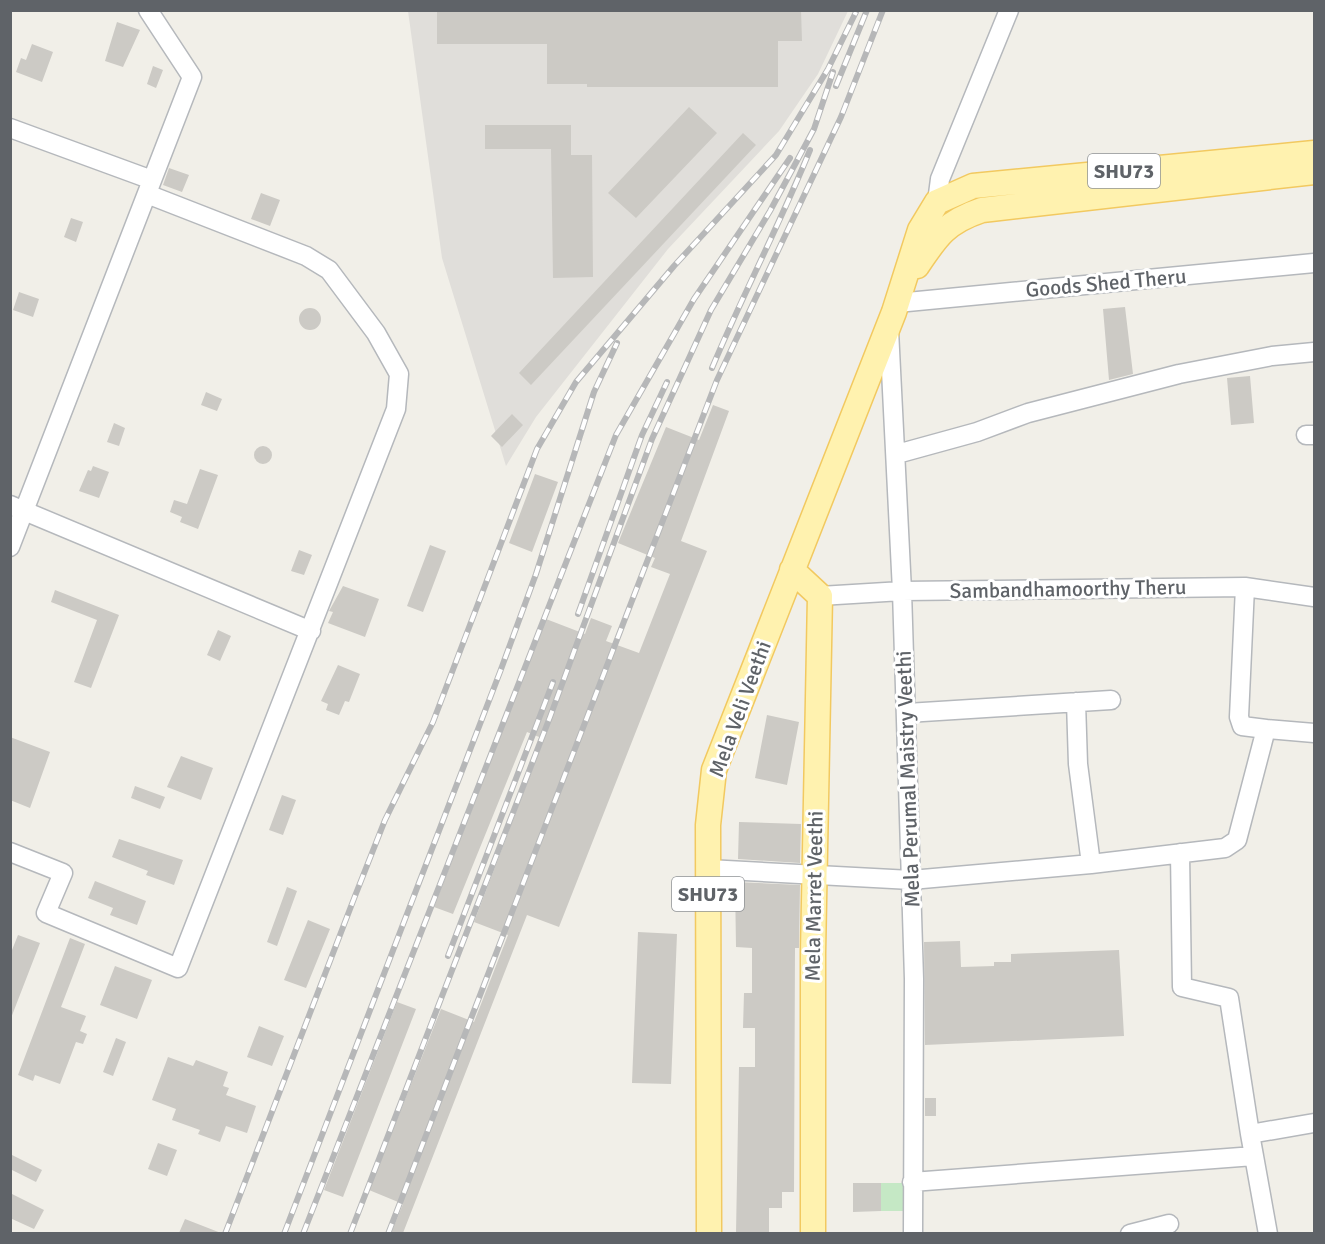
<svg xmlns="http://www.w3.org/2000/svg" width="1325" height="1244" font-family="Signika,sans-serif">
<style>
.industrial{fill:#e0deda}
.green{fill:#c5e8c5}
.building{fill:#cccac5}
.lines{fill:none;stroke-linecap:round;stroke-linejoin:round}
.minor-casing{stroke:#b5b8bc;stroke-width:21}
.major-casing{stroke:#f2c960;stroke-width:27}
.minor{stroke:#fff;stroke-width:18}
.major{stroke:#fff2af;stroke-width:24}
.rail-casing{stroke:#b6b7b8;stroke-width:6}
.rail{stroke:#fff;stroke-width:4;stroke-dasharray:11;stroke-linecap:butt}
.labels{text-anchor:middle;stroke-width:6;stroke-linejoin:round;paint-order:stroke}
.shield{fill:#fff;stroke:#8f9295;stroke-width:1.5}
.shield-label{font-size:20px;font-weight:bold;fill:#5f6368}
.street-label{font-size:21px;fill:#5f6368;stroke:#fff}
</style>
<rect width="100%" height="100%" fill="#f1efe8"/>
<!-- industrial -->
<path class="industrial" d="M408,11H848L818,74L779,131L668,249L536,417L506,466L442,258Z"/>
<!-- green -->
<path class="green" d="M881,1183H909V1211H881Z"/>
<!-- building -->
<path class="building" d="M437,10H801L802,41H778V87H587V84H547V44H437Z
M117,22L140,30L123,67L105,61Z
M32,44L53,52L42,82L16,72L21,58L26,60Z
M153,66L163,70L156,88L147,84Z
M689,107L717,133L636,218L608,193Z
M485,125H571V155H592L593,277L553,278L551,149H485Z
M743,133L756,145L531,385L519,373Z
M169,168L189,175L182,192L163,185Z
M261,193L280,200L270,226L251,219Z
M71,218L83,222L76,242L64,237Z
M19,292L39,299L33,317L13,310Z
M1125,307L1133,374L1109,380L1103,309Z
M299 319a11 11 0 1 1 22 0a11 11 0 1 1-22 0Z
M1250,376L1254,423L1231,425L1227,378Z
M206,392L222,399L217,411L201,405Z
M713,405L729,411L681,541L707,551L559,927L527,915L403,1233H391L403,1204L369,1190L441,1009L474,1022L508,935L474,922L544,739L527,732L453,914L434,907L546,619L585,634L591,618L612,626L606,641L639,653L670,574L651,567L655,558L618,543L666,427L699,440Z
M512,414L523,425L502,447L491,436Z
M114,423L125,428L119,446L107,442Z
M254 455a9 9 0 1 1 18 0a9 9 0 1 1-18 0Z
M93,466L109,472L99,498L79,491L88,470L91,471Z
M200,469L218,475L198,529L180,522L182,517L170,512L174,500L187,504Z
M535,474L558,482L532,552L509,543Z
M430,545L446,551L423,612L407,606Z
M299,550L312,555L304,575L291,571Z
M343,586L379,599L365,637L328,623L333,612L329,611Z
M55,590L119,615L91,688L74,682L97,620L51,602Z
M218,630L231,636L220,661L207,655Z
M338,665L360,674L349,702L345,701L339,715L326,710L328,704L321,701Z
M767,715L799,722L787,785L755,778Z
M10,737L50,752L30,808L10,800Z
M181,756L213,768L201,800L167,787Z
M135,786L165,797L160,809L131,798Z
M282,795L296,800L283,835L269,830Z
M739,822L801,824L800,863L738,859Z
M119,839L183,860L174,885L146,875L148,871L112,857Z
M95,881L146,901L137,925L110,915L113,908L88,898Z
M735,882L800,885L799,948H795L794,1192H782V1208H769V1233H736L739,1067H755V1028H743L744,993H752V948L736,947Z
M287,887L297,891L277,946L267,942Z
M308,920L330,929L306,988L284,980Z
M638,932L677,934L671,1084L632,1083Z
M18,935L40,943L11,1018L10,955Z
M70,938L85,944L61,1007L86,1016L80,1031L87,1034L83,1044L76,1042L60,1084L35,1075L33,1081L18,1075Z
M960,941L961,967L994,966V962H1011V954L1119,950L1124,1036L925,1045L924,942Z
M115,966L152,980L137,1019L100,1005Z
M397,1002L416,1009L343,1197L324,1190Z
M259,1026L284,1036L272,1066L247,1057Z
M116,1038L126,1042L113,1076L103,1072Z
M168,1057L193,1066L196,1060L228,1072L223,1086L229,1088L226,1095L256,1106L247,1133L226,1126L220,1142L198,1134L200,1130L172,1120L176,1109L152,1100Z
M925,1098H936V1116H925Z
M158,1143L177,1150L167,1176L148,1169Z
M10,1154L42,1170L36,1182L10,1169Z
M853,1183H881V1211L853,1212Z
M10,1193L44,1210L34,1229L10,1218Z
M185,1219L221,1233H179Z"/>
<g class="lines">
<defs>
<path id="minor" d="M10,128L152,180
M937,202L940,179L1009,10
M897,303L1314,263
M889,330L902,591L914,979L913,1234
M1306,435H1314
M897,454L977,432L1028,413L1179,374L1272,356L1314,352
M10,505L311,631
M10,547L192,77L148,10
M1245,587L1239,717L1242,726L1266,729
M820,596L902,591L1245,587L1314,597
M1076,702L1078,764L1091,864
M907,713L1111,700
M10,852L63,873L46,913L178,968L396,409L399,374L376,333L329,270L306,256L147,194
M1180,853L1182,987L1229,998L1250,1134
M708,869L911,880L1091,864L1225,848L1237,840L1266,729L1314,733
M1254,1156L1268,1234
M912,1182L1254,1156L1250,1134L1314,1123
M1130,1234L1169,1224"/>
<path id="major" d="M937,202L973,186L1314,153
M917,266C937,236 946,222 982,210L1314,172
M792,570L820,596L813,953V1234
M709,1234L708,825L714,770L894,312L920,230L937,202"/>
</defs>
<!-- minor casing -->
<use href="#minor" class="minor-casing"/>
<!-- major casing -->
<use href="#major" class="major-casing"/>
<!-- minor -->
<use href="#minor" class="minor"/>
<!-- major -->
<use href="#major" class="major"/>
<defs>
<path id="rail" d="M836,86L867,10
M712,368C743,294 780,224 810,150
M578,614L642,435L667,382
M448,956L553,682
M225,1234L355,896L385,820L433,722L537,449L576,382L674,266L776,155L828,69L856,12
M284,1234L500,672L536,574L594,392L617,343
M303,1234L616,435L694,299L790,158
M350,1234L550,717L652,439L711,310L770,211L814,129L833,72
M388,1234L717,380L841,117L883,10"/>
</defs>
<!-- rail casing -->
<use href="#rail" class="rail-casing"/>
<!-- rail -->
<use href="#rail" class="rail"/>
</g>
<g class="labels">
<!-- shield labels -->
<g class="shield">
<rect x="1088" y="154" width="72" height="34" rx="4.5"/>
<rect x="672" y="877" width="72" height="34" rx="4.5"/>
</g>
<g class="shield-label">
<text x="1124" y="178">SHU73</text>
<text x="708" y="901">SHU73</text>
</g>
<!-- street labels -->
<g class="street-label">
<text transform="translate(1106 283) rotate(-5)" y="7">Goods Shed Theru</text>
<text transform="translate(1068 589) rotate(-1)" y="7">Sambandhamoorthy Theru</text>
<text transform="translate(740 709) rotate(-70)" y="7">Mela Veli Veethi</text>
<text transform="translate(908 779) rotate(-92)" y="7">Mela Perumal Maistry Veethi</text>
<text transform="translate(814 896) rotate(-89)" y="7">Mela Marret Veethi</text>
</g>
</g>
<!-- border -->
<rect width="1325" height="1244" fill="none" stroke="#5f6368" stroke-width="24"/>
</svg>
